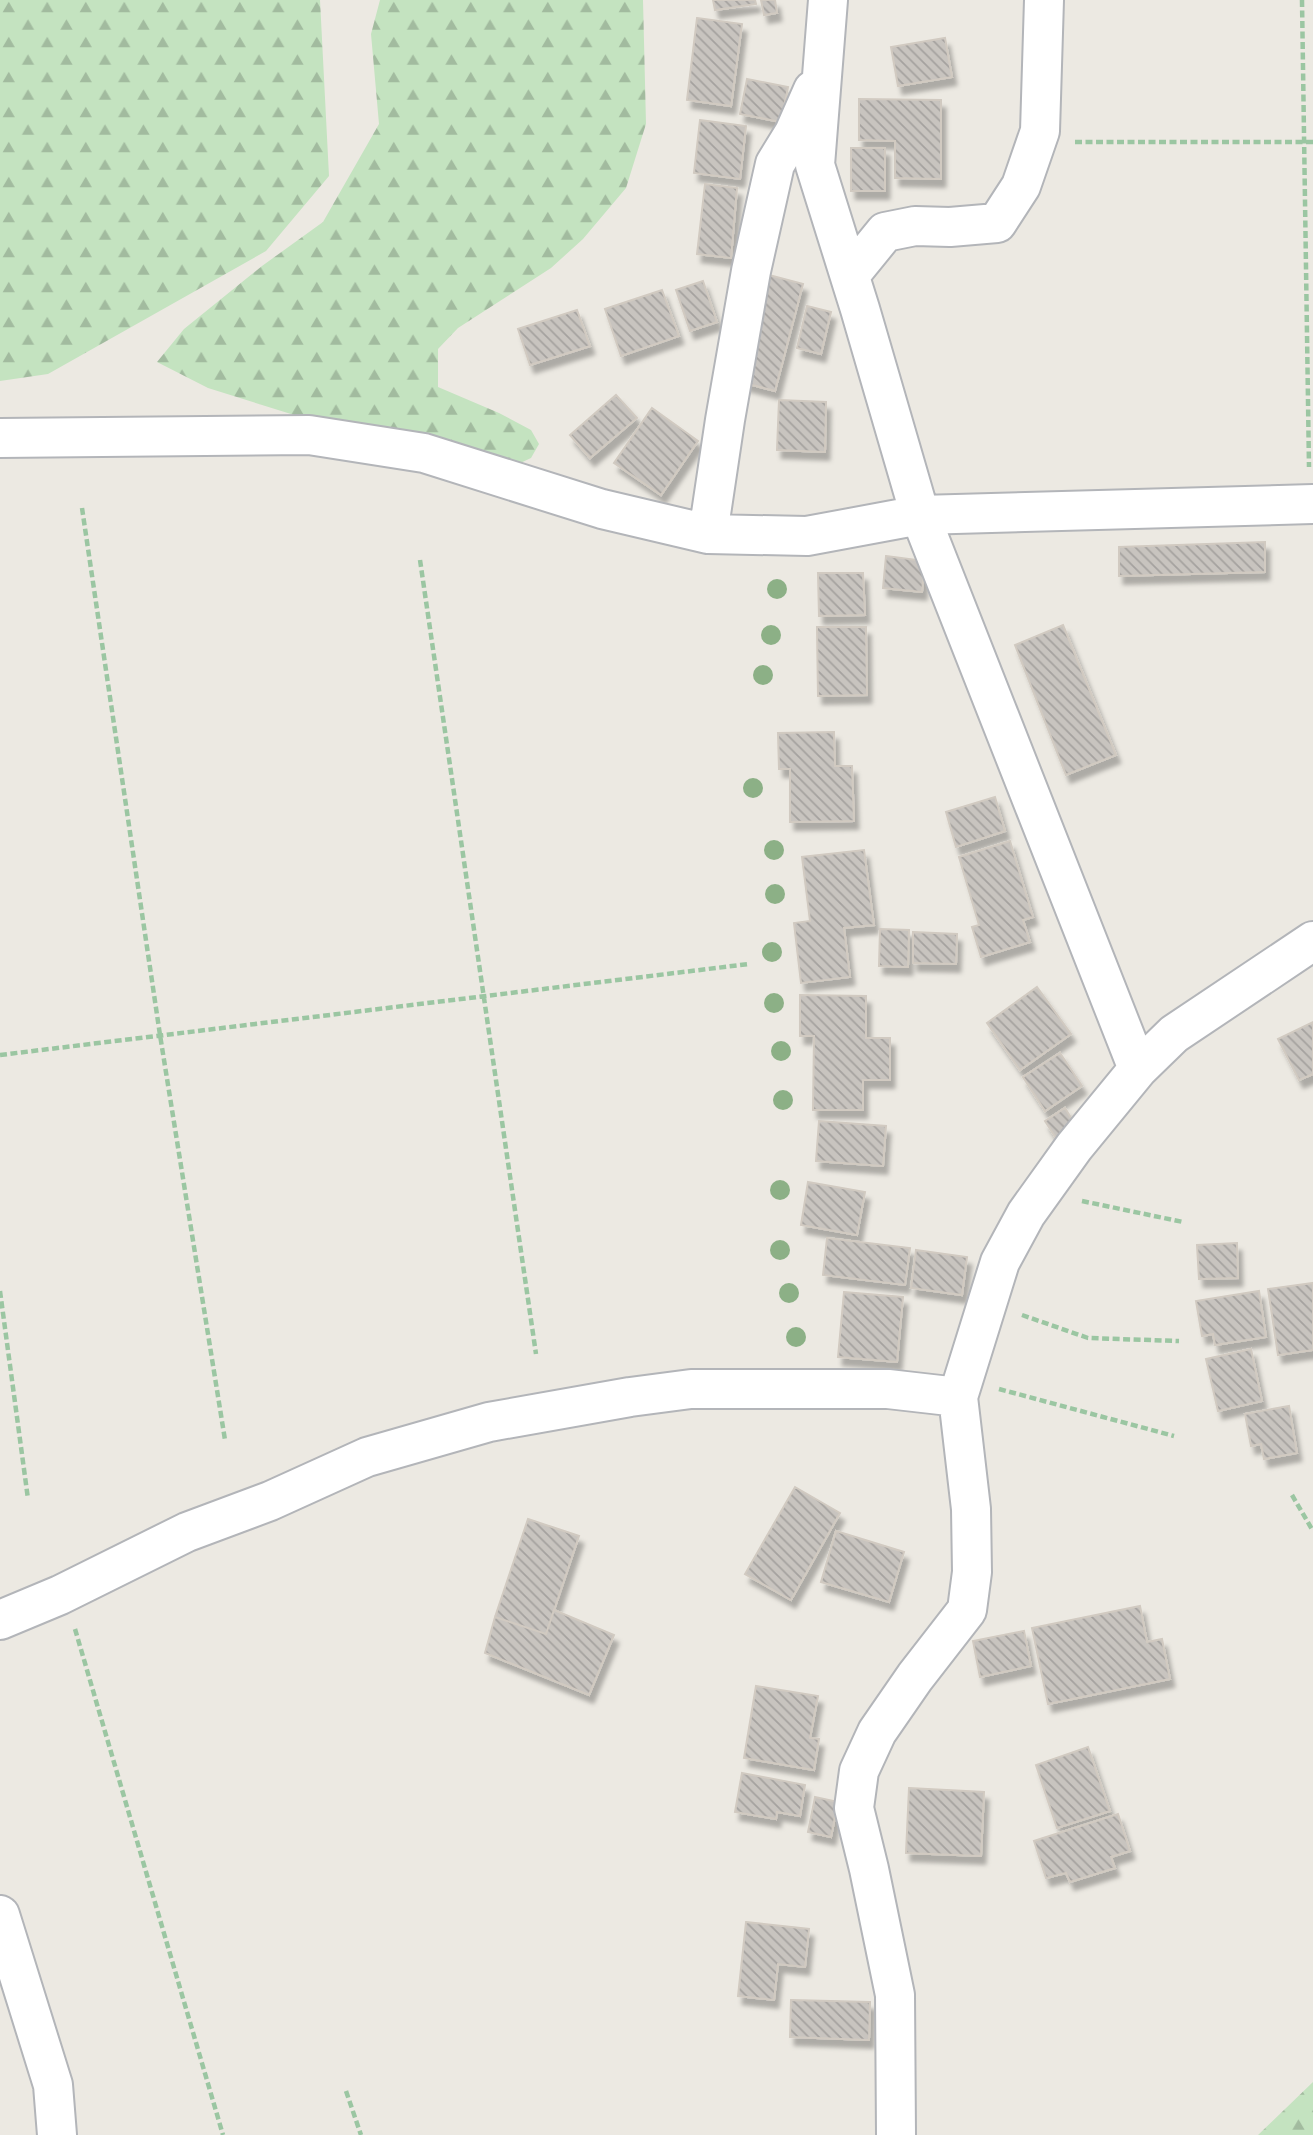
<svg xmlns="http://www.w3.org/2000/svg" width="1313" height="2135" font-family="'Alegreya Sans',sans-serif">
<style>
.forest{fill:url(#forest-firs)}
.building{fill:url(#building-back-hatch);stroke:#d1cac1;stroke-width:2;filter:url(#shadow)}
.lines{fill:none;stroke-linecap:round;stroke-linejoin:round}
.minor-casing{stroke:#b3b5b9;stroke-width:42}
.path{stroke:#9bc6a2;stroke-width:4.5;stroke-dasharray:7 3.5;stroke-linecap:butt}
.minor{stroke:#fff;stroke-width:38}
.tree{fill:#8cb086}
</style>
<defs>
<pattern id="forest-firs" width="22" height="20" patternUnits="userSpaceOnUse" patternTransform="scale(1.75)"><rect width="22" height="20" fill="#c4e3c0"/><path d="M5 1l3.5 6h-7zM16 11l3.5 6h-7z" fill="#a2bb9f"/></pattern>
<pattern id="building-back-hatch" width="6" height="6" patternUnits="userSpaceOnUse" patternTransform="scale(1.75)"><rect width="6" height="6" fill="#c8c4bf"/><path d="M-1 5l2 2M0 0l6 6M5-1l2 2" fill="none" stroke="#a5a29f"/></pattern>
<filter id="shadow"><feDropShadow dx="4.5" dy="8" stdDeviation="2" flood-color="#0004"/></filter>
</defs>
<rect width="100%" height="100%" fill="#ece9e2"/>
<!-- forest -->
<path class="forest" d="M0,0H320L329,176L266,251L48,374L0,381Z
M380,0H643L646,124L626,188L583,239L551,268L458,328L438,349V387L499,413L531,430L539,444L531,458L516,465L307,419L208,388L157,362L184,329L262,266L323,222L379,124L371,34Z
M1313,2082V2135H1258Z"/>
<!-- building -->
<path class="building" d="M713,0H755L756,4L715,10Z
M761,0H775L777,13L764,15Z
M697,18L742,24L731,106L687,100Z
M945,38L952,77L898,86L891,47Z
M747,79L788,87L781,122L740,114Z
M859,99L941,100V179L895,178V141L859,140Z
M700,120L746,126L740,179L694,173Z
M851,148H885V191H851Z
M705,184L737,188L731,258L697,254Z
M769,275L803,284L775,391L741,382Z
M703,281L717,322L690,331L676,290Z
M662,290L679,336L621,356L605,309Z
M807,306L831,312L821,354L797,348Z
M577,310L590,346L530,365L518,329Z
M616,395L637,418L590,458L570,435Z
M779,400L826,402L825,452L777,450Z
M652,408L698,441L661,495L614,463Z
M1265,542V572L1119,576V547Z
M886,556L925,561L922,592L883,588Z
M818,573H863L865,615L819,616Z
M1063,625L1116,755L1066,775L1015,645Z
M817,627H866L867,695L818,696Z
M834,732L835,766H852L854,821L790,822V769H779L778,733Z
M995,797L1005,831L956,847L946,812Z
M1010,841L1033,917L1023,920L1030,942L981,957L972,927L979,925L959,857Z
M864,850L874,925L844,928L850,977L801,983L794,923L810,921L802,857Z
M880,929L909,930L908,967L879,966Z
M913,932L957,934L956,964L913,963Z
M1037,987L1071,1034L1020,1070L987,1023Z
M800,995L866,996V1038H890V1080H863V1110H813L814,1036H800Z
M1313,1022V1074L1299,1080L1278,1039Z
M1060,1053L1082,1086L1045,1111L1023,1077Z
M1065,1108L1076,1126L1056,1138L1045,1121Z
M819,1121L886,1126L883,1166L816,1161Z
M808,1182L865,1192L857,1235L801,1225Z
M827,1238L910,1248L905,1285L823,1275Z
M1237,1243L1238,1278L1199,1279L1197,1245Z
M916,1250L967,1257L962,1295L911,1288Z
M1313,1283V1350L1278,1355L1268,1289Z
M1259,1291L1266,1337L1215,1345L1213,1334L1202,1336L1196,1301Z
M844,1292L903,1297L897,1362L838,1357Z
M1251,1349L1262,1401L1218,1411L1206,1359Z
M1289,1406L1297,1453L1264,1459L1261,1444L1251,1446L1245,1414Z
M795,1487L840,1513L791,1600L745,1574Z
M528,1519L579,1536L546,1634L495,1617Z
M836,1531L904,1552L889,1602L821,1582Z
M1140,1606L1147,1642L1162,1639L1170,1679L1048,1704L1032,1628Z
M554,1610L614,1635L589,1695L485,1653L495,1617L546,1634Z
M1024,1631L1031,1666L980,1677L973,1641Z
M756,1686L818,1696L810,1738L819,1739L814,1770L744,1758Z
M1088,1747L1110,1811L1057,1828L1036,1765Z
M742,1773L805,1785L800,1816L777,1812L776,1819L735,1812Z
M909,1788L984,1792L981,1856L906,1853Z
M815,1797L838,1802L831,1837L808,1832Z
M1118,1814L1130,1851L1111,1857L1115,1868L1070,1882L1066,1873L1046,1878L1034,1841Z
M746,1922L809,1929L805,1967L778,1964L774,2000L738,1996Z
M791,2000L870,2002L869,2040L790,2037Z"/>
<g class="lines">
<defs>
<path id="minor" d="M828,0L815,165L860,309L920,515L1138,1069
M850,275L885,232L915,226L950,227L997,223L1021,186L1040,131L1044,0
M0,438L309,435L424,453L602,509L708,534L807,536L920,515L1313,504
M708,534L725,420L751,271L775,164L794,133L813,90
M0,1620L60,1595L187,1532L270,1501L367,1457L489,1422L630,1397L691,1389H888L958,1397
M0,1915L53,2085L57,2135
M896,2135L895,1995L869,1869L854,1808L859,1771L877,1732L915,1677L967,1610L972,1572L971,1509L958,1397L1000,1262L1026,1214L1074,1147L1138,1069L1174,1034L1313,941"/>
</defs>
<!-- minor casing -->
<use href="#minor" class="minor-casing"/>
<!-- path -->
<path class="path" d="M1302,0L1309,467
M1075,142H1313
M82,508L160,1035L225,1440
M420,560L536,1354
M0,1055L749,964
M1082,1201L1183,1222
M0,1291L28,1499
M1022,1315L1088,1338L1179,1341
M999,1389L1174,1436
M1292,1495L1313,1531
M75,1629L223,2135
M346,2091L361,2135"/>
<!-- minor -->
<use href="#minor" class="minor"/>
</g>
<!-- trees -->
<g class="tree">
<circle cx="777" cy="589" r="10"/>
<circle cx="771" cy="635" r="10"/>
<circle cx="763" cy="675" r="10"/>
<circle cx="753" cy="788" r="10"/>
<circle cx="774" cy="850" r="10"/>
<circle cx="775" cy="894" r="10"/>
<circle cx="772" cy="952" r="10"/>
<circle cx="774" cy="1003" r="10"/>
<circle cx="781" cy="1051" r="10"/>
<circle cx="783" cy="1100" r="10"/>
<circle cx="780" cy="1190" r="10"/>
<circle cx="780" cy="1250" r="10"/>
<circle cx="789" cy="1293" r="10"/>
<circle cx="796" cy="1337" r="10"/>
</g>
</svg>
